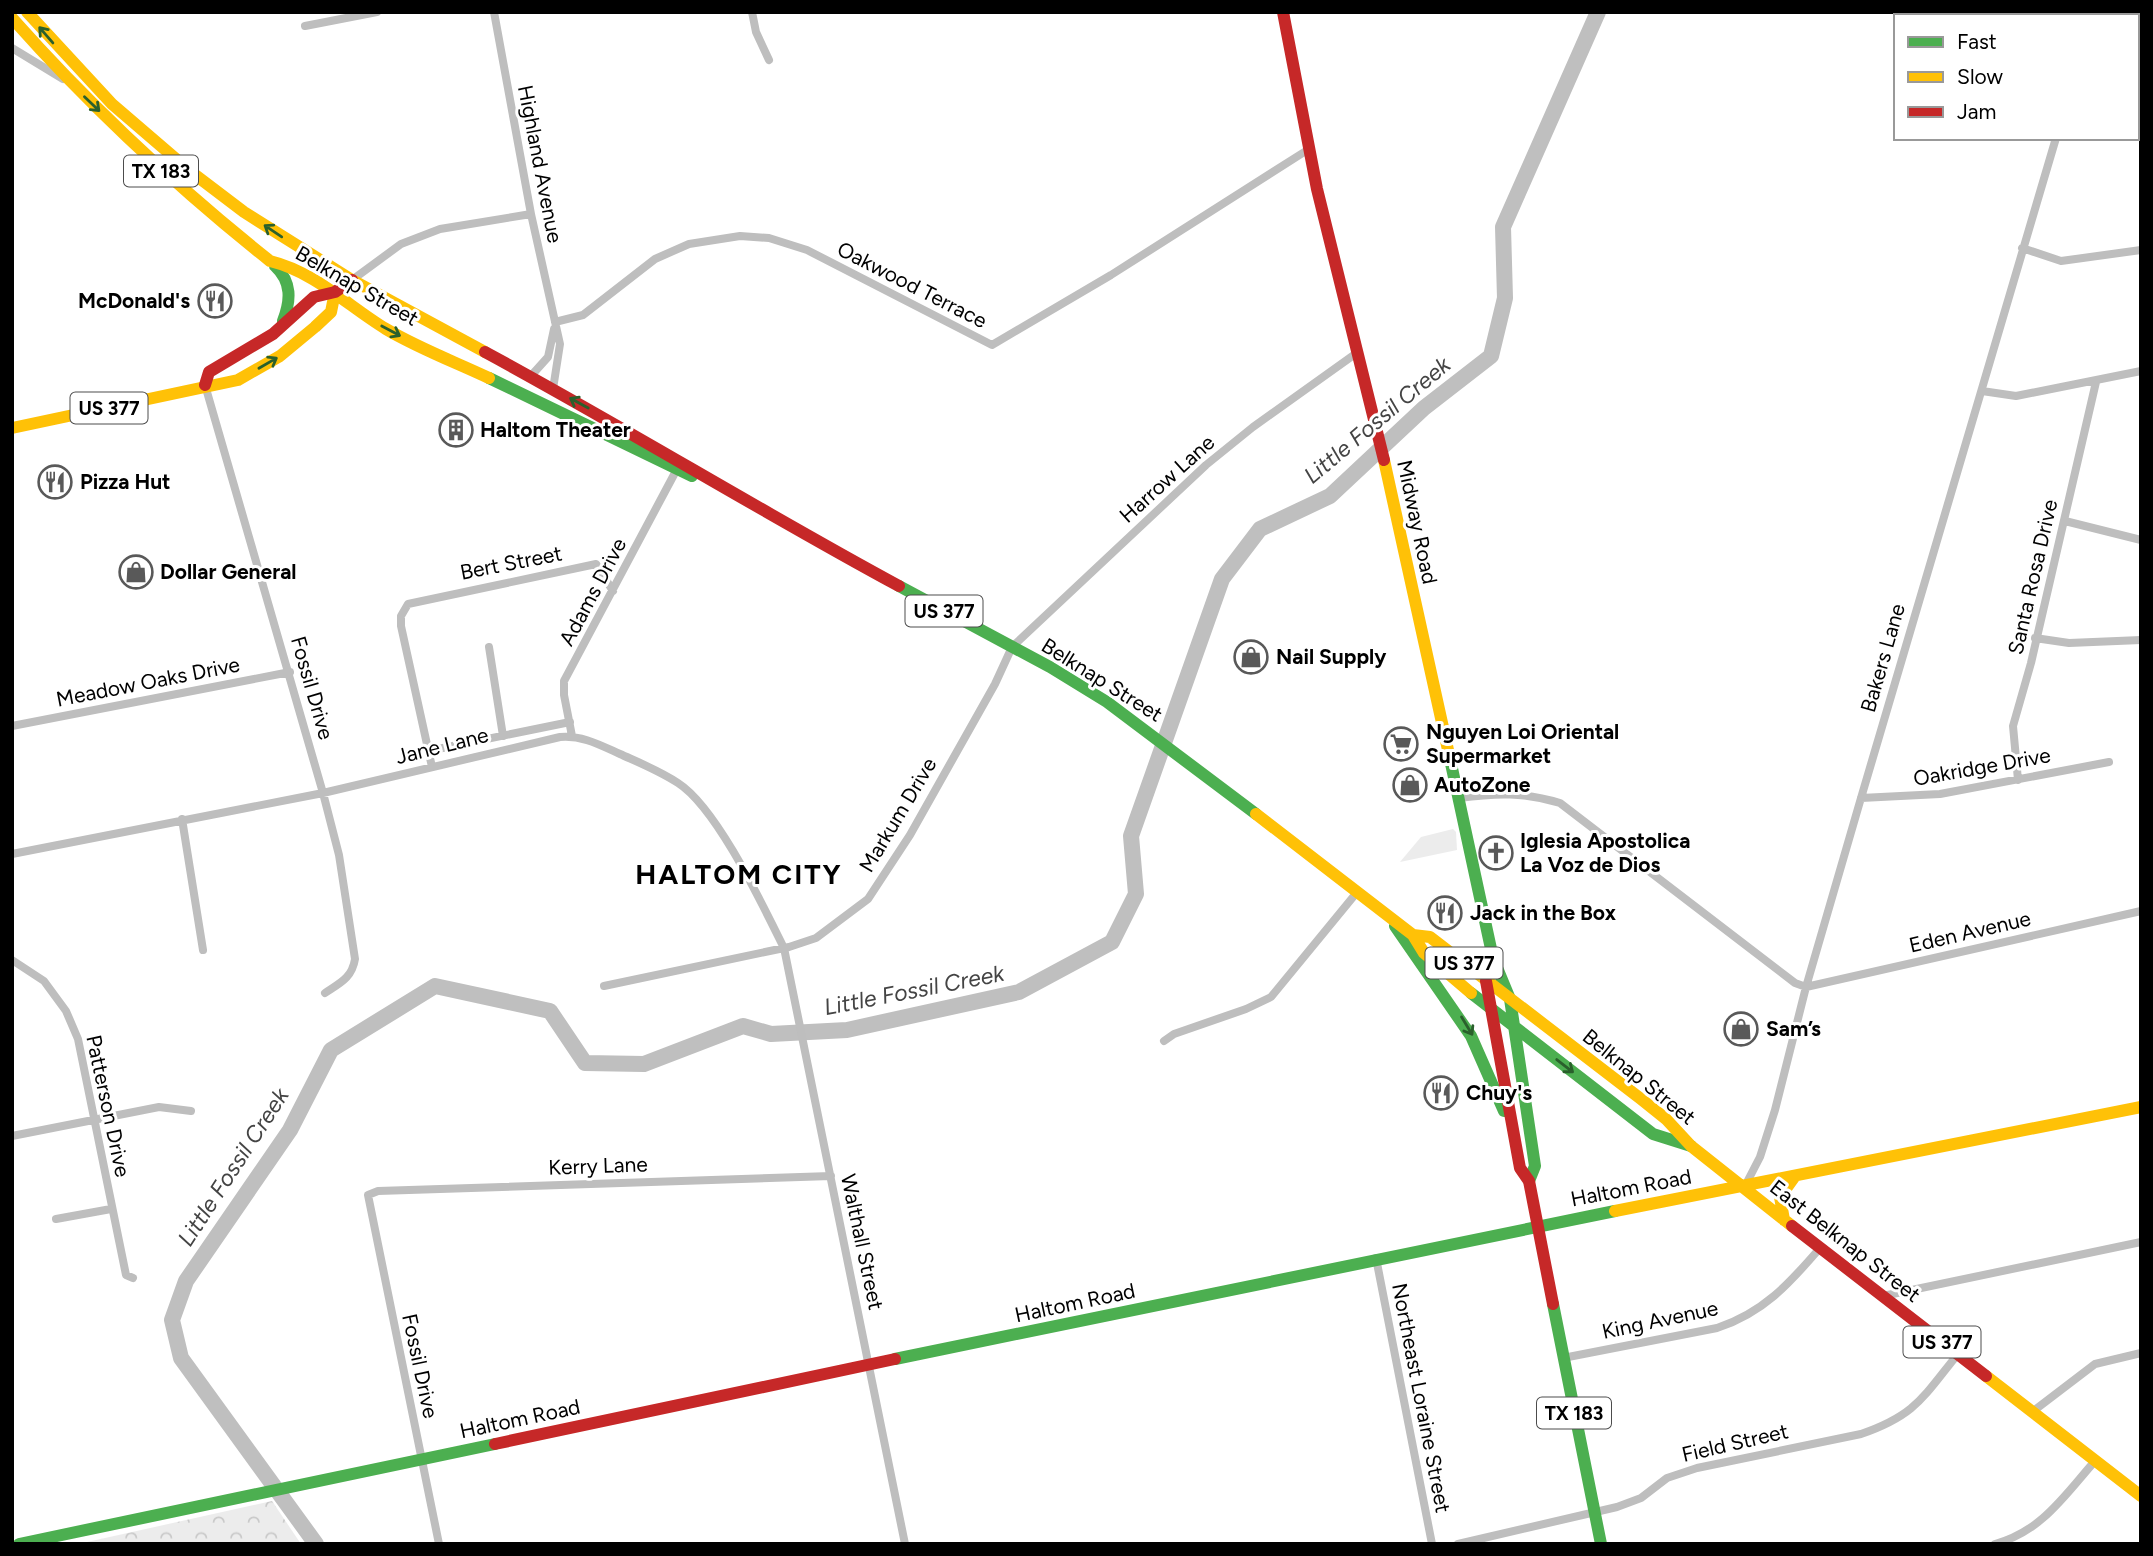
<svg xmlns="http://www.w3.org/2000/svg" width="2153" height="1556" font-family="Figtree,sans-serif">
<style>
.grass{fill:#ececec}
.park{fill:url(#park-crowns)}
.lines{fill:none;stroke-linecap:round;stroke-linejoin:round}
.river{stroke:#bfbfbf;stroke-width:16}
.street{stroke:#bebebe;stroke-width:8}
.fast{stroke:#4caf50;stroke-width:12}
.slow{stroke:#ffc107;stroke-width:12}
.jam{stroke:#c62828;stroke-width:12}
.oneway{stroke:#2a602c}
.labels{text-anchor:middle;stroke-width:6;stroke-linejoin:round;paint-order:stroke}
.shield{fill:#fff;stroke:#4c4c4c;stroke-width:2}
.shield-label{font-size:19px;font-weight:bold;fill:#000}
.street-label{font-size:21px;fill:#000;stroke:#fff}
.poi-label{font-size:21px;font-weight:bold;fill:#000;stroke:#fff;text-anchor:start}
.water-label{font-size:23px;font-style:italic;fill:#444;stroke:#fff}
.district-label{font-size:28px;font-weight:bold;letter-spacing:2px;fill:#000;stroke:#fff}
</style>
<defs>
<pattern id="park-crowns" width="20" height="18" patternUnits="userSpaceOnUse" patternTransform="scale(1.75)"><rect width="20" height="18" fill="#ececec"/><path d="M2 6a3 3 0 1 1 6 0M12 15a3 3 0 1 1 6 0" fill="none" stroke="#c9c9c9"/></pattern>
</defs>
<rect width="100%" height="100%" fill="#fff"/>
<!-- grass -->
<path class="grass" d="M1453,829L1456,832L1457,850L1400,862L1421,837Z"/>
<!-- park -->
<path class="park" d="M272,1501L301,1544H78Z"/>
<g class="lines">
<!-- river -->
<path class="river" d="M316,1544L181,1358L172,1320L186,1281L290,1130L331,1050L435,986L550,1011L585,1063L644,1064L743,1026L771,1034L847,1030L1019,992L1112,942L1136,894L1131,836L1222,579L1260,529L1330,496L1424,408L1491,356L1505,298L1503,227L1598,12"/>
<!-- street -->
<path class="street" d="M494,12L531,214L560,344L553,389
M752,12L756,32L769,60
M2091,16L2092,12
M305,26L377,12
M12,48L63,79
M2137,116L2141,115
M2022,248L2061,261L2141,250
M352,280L401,244L440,229L531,214
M555,322L583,315L655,259L689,244L740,236L769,238L807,250L992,345L1111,275L1309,149
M530,377L548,357L554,329
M205,385L323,793L339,855L355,959C352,978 340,983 325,993
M1982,391L2016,396L2141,371
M2065,521L2141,540
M2035,638L2069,643L2141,640
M489,647L503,736
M12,726L290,672
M572,736L564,695V681L677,469
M428,751L570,722
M432,767L401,626V616L408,604L596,564L613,591
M2018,780L2013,726L2031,663L2096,382
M1459,798C1496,793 1524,792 1560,803L1795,983L1806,987L2141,911
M1861,798L1940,794L2109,762
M182,819L203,950
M12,854L323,793L560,737C582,735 600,745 620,754C640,763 660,771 678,783C717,808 763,906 784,948L905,1544
M12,960L44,981L66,1011L78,1039L126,1275L133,1278
M604,986L789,947L816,938L868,899L910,835L995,684L1012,647L1206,465L1253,427L1358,352
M1164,1041L1174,1034L1246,1009L1271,997L1358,891
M12,1136L159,1107L191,1111
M1745,1186L1760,1157L1775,1110L1806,987L1861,798L2056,138
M56,1219L111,1209
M1376,1258L1432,1544
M1883,1296L2141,1242
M1563,1358L1717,1328C1763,1313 1789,1284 1820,1248
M2032,1412L2095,1364L2141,1353
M439,1544L368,1195L378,1191L831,1176
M1458,1544L1617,1507L1641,1498L1667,1478L1697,1468L1861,1434C1916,1415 1923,1397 1958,1354
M1995,1544C2042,1531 2064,1496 2095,1461"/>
<!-- fast -->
<path class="fast" d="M275,266C292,282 291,300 283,321
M489,378L692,476
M899,586L1050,667L1107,702L1256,814
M1450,759L1493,958L1510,999
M1395,926L1471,1036L1504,1111
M1471,993L1653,1134L1691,1146
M1510,999L1535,1166L1529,1181
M1553,1304L1601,1544
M895,1359L1615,1211
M19,1544L495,1444"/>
<!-- slow -->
<path class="slow" d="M27,12L112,104L190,171L244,212L352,280L485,352
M12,18C91,107 177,187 270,261C315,272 348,306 386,329C418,348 455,362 489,378
M12,428L238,380L280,356L315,327L331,312L335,292
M1384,460L1450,759
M1256,814L1413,935L1424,953L1471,993
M1413,935L1430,937L1641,1099L1666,1119L1691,1146L1792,1226
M1615,1211L2141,1107
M1784,1220L1780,1197L1795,1176
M1986,1376L2141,1496"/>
<!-- jam -->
<path class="jam" d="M1283,12L1317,189L1384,460
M485,352C624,427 760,511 899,586
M205,385L209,372L273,334L314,297L335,292L352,280
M1486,981L1520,1168L1529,1181L1553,1304
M1792,1226L1986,1376
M495,1444L895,1359"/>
</g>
<!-- one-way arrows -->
<defs><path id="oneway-shaft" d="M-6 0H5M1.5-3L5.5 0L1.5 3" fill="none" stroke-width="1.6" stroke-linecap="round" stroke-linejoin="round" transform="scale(1.75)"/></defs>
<g class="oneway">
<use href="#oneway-shaft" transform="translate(46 35) rotate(-131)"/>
<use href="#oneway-shaft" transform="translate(92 104) rotate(44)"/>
<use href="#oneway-shaft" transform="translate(273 231) rotate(-146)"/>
<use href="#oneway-shaft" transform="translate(391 331) rotate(28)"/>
<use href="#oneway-shaft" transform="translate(268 363) rotate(-30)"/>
<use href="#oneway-shaft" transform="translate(579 403) rotate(-151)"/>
<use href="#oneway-shaft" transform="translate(1467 1026) rotate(59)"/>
<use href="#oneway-shaft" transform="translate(1565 1066) rotate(38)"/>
</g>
<!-- icons -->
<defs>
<symbol id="restaurant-ring" viewBox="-11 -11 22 22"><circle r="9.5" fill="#fff" stroke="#595959" stroke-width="1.5"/><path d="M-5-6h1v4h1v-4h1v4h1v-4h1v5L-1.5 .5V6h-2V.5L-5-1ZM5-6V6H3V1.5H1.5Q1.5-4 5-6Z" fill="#595959"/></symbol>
<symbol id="building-ring" viewBox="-11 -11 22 22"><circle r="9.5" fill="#fff" stroke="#595959" stroke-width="1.5"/><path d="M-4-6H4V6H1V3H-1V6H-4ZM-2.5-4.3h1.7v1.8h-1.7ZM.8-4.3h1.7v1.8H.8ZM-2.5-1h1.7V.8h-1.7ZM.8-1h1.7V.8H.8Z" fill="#595959"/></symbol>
<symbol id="shop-ring" viewBox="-11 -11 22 22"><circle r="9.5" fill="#fff" stroke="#595959" stroke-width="1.5"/><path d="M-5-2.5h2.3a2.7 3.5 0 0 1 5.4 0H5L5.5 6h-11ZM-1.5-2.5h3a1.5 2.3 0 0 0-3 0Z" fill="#595959"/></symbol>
<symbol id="supermarket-ring" viewBox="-11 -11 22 22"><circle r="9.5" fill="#fff" stroke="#595959" stroke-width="1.5"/><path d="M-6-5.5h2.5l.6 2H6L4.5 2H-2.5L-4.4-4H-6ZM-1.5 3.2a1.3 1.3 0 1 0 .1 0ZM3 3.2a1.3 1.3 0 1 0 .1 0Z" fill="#595959"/></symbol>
<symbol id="church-ring" viewBox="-11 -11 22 22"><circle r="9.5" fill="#fff" stroke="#595959" stroke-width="1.5"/><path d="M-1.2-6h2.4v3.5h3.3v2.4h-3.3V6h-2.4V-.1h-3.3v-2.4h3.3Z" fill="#595959"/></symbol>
</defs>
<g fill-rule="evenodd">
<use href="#restaurant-ring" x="196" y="282" width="38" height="38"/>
<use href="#building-ring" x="437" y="411" width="38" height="38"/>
<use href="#restaurant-ring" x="36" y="463" width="38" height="38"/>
<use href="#shop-ring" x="117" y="553" width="38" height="38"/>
<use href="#shop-ring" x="1232" y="638" width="38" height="38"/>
<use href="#supermarket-ring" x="1382" y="725" width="38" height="38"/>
<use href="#shop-ring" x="1391" y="766" width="38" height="38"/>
<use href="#church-ring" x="1477" y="834" width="38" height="38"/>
<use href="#restaurant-ring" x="1426" y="894" width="38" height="38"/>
<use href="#shop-ring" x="1722" y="1010" width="38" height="38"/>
<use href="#restaurant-ring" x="1422" y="1074" width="38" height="38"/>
</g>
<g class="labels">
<!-- shield labels -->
<g class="shield">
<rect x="124" y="155.5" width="74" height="31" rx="5"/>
<rect x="70.5" y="392.5" width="77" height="31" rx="5"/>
<rect x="905.5" y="595.5" width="77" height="31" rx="5"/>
<rect x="1425.5" y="947.5" width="77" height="31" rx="5"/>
<rect x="1903.5" y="1326.5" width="77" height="31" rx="5"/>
<rect x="1537" y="1397.5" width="74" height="31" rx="5"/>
</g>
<g class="shield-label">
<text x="161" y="178">TX 183</text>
<text x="109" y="415">US 377</text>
<text x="944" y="618">US 377</text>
<text x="1464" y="970">US 377</text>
<text x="1942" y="1349">US 377</text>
<text x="1574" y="1420">TX 183</text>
</g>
<!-- street labels -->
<g class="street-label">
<text transform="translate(540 164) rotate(79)" y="7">Highland Avenue</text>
<text transform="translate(912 285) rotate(27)" y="7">Oakwood Terrace</text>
<text transform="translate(357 286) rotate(30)" y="7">Belknap Street</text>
<text transform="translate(1167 479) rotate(-42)" y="7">Harrow Lane</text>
<text transform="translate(1417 522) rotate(78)" y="7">Midway Road</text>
<text transform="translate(511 563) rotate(-11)" y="7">Bert Street</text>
<text transform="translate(2033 577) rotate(-77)" y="7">Santa Rosa Drive</text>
<text transform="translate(593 592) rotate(-62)" y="7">Adams Drive</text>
<text transform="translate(1883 658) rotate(-74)" y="7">Bakers Lane</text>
<text transform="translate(1102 680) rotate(32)" y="7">Belknap Street</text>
<text transform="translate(148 682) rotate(-11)" y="7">Meadow Oaks Drive</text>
<text transform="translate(312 688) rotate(74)" y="7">Fossil Drive</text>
<text transform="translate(442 746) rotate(-14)" y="7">Jane Lane</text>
<text transform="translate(1982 767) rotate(-10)" y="7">Oakridge Drive</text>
<text transform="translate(898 815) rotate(-59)" y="7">Markum Drive</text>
<text transform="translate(1970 932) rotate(-13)" y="7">Eden Avenue</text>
<text transform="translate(1639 1077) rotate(39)" y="7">Belknap Street</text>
<text transform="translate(108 1106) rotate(78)" y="7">Patterson Drive</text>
<text transform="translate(598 1166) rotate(-2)" y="7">Kerry Lane</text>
<text transform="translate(1631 1188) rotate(-11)" y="7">Haltom Road</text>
<text transform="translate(1845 1241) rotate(38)" y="7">East Belknap Street</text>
<text transform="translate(862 1242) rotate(78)" y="7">Walthall Street</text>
<text transform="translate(1075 1303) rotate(-12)" y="7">Haltom Road</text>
<text transform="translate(1660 1320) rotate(-12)" y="7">King Avenue</text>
<text transform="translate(420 1366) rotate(78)" y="7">Fossil Drive</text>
<text transform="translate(1421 1398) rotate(79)" y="7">Northeast Loraine Street</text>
<text transform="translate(520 1419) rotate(-12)" y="7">Haltom Road</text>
<text transform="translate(1735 1443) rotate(-13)" y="7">Field Street</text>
</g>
<!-- poi labels -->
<g class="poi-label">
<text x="190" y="308" text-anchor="end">McDonald's</text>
<text x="480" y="437">Haltom Theater</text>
<text x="80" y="489">Pizza Hut</text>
<text x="160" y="579">Dollar General</text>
<text x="1276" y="664">Nail Supply</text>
<text x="1426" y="739">Nguyen Loi Oriental<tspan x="1426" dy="24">Supermarket</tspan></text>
<text x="1434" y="792">AutoZone</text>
<text x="1520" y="848">Iglesia Apostolica<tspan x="1520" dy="24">La Voz de Dios</tspan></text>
<text x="1470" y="920">Jack in the Box</text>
<text x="1766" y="1036">Sam’s</text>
<text x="1466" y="1100">Chuy's</text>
</g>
<!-- water labels -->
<g class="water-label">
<text transform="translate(1377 420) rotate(-40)" y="8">Little Fossil Creek</text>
<text transform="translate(914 990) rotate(-11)" y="8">Little Fossil Creek</text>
<text transform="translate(233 1167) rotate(-57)" y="8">Little Fossil Creek</text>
</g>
<!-- district labels -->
<g class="district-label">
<text x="739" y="884">HALTOM CITY</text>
</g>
</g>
<!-- border -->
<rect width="2153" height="1556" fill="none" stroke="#000000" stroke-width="28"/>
<!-- legend -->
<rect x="1894" y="14" width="245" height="126" fill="#ffffff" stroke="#999999" stroke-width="2"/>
<rect x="1908" y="37" width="35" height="10" fill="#4caf50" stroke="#999999" stroke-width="2"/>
<text x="1957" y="49" font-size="21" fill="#000000">Fast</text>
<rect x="1908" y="72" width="35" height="10" fill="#ffc107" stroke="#999999" stroke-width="2"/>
<text x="1957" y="84" font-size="21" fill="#000000">Slow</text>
<rect x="1908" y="107" width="35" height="10" fill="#c62828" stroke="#999999" stroke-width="2"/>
<text x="1957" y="119" font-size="21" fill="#000000">Jam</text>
</svg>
